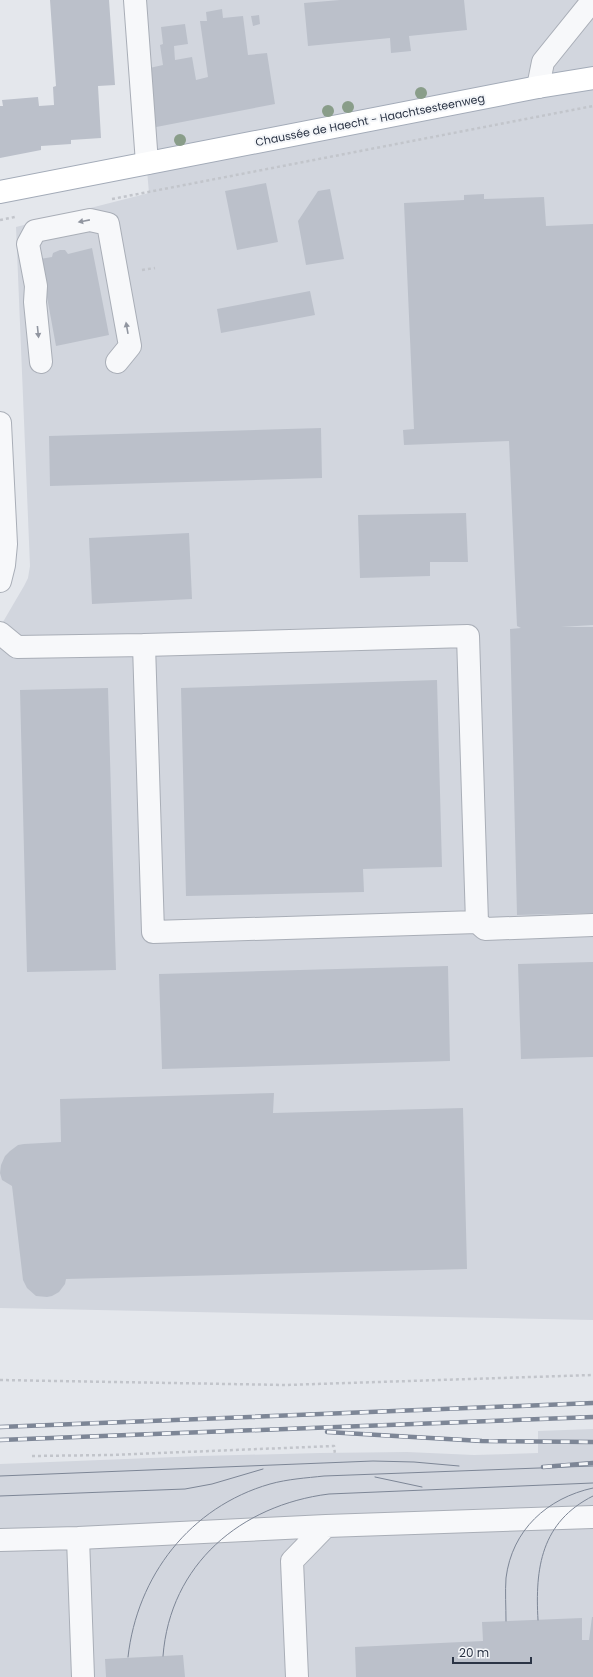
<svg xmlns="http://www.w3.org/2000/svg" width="593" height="1677" font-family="Poppins,sans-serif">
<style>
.built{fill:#d2d6de}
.building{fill:#bbc0ca}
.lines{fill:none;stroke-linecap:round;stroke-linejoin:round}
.minor-casing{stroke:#a9aeb7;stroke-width:24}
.major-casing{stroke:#a3abb8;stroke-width:24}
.path{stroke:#c2c5cb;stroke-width:2.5;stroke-dasharray:3 3;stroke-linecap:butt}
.minor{stroke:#f7f8fa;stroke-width:22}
.major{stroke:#fff;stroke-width:22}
.tram{stroke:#7d8696;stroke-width:1}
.rail-casing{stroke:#7d8696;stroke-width:4.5}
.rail{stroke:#f4f6f9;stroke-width:3;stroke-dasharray:9;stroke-linecap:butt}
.tree{fill:#899d89}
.oneway{fill:#9196a0}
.labels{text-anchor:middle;stroke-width:4;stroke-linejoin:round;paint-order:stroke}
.street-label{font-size:11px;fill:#2b3445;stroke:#f4f6f9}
</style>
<rect width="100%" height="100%" fill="#e4e7ec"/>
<!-- built -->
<path class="built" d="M132,0H593V1320L0,1308V627L24,586L28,578L30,566L16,227L149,193Z
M593,1429V1677H0V1464L201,1456L320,1453L407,1452L474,1455L538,1453V1431Z"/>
<!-- building -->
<path class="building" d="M50,0H109L115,85L98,86L101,138L71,140V144L41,146V150L0,158V106H3L2,100L38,97L39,106L54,105L53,87L56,86Z
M340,0H464L467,30L409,36L411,51L391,53L390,38L308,46L304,3Z
M222,9L223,18L243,16L248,55L267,53L275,104L151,128L145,69L163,65L160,45L163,44L161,27L185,24L188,44L174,46L175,60L192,57L196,80L208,77L200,21H207L206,12Z
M259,15L260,24L253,26L251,16Z
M266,183L278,242L237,250L225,191Z
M330,189L344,259L306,265L298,221L318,191Z
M484,194V199L544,197L546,226L593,224V625L561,627H593V913L517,915L510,629L521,628L517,626L509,441L404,445L403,430L414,429L404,203L464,200V195Z
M92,248L109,335L56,346L40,259L52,257L53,253L60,250H65L68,254Z
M310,291L315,315L221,333L217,309Z
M321,428L322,478L50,486L49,436Z
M466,513L468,562H430V576L360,578L358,515Z
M189,533L192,599L92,604L89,538Z
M437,680L442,867L363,869L364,892L186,896L181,688Z
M108,688L116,970L27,972L20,690Z
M593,962V1057L521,1059L518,964Z
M448,966L450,1061L162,1069L159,974Z
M274,1093L273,1113L463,1108L467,1269L66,1279L65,1284L59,1292L52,1296L47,1297L36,1296L27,1288L23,1280L12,1186L2,1180L0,1173L1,1165L5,1156L10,1151L18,1145L24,1144L61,1142L60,1099Z
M592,1617H593V1677H356L355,1647L483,1641L482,1622L582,1618V1640H589Z
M183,1655L185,1677H106L105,1659Z"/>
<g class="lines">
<defs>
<path id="minor" d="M135,0L147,163
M538,87L543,62L593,0
M41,362L35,302L36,286L28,244L35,231L90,220L108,224L130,346L117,362
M0,423L6,544L4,565L0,581
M0,633L17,647L144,645
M468,636L477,922L153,932L144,645Z
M477,922L485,929L593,925
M78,1538L83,1677
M0,1540L78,1538L326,1526
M297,1677L292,1561L326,1526L593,1517"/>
<path id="major" d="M0,192L538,87L593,78"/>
</defs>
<!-- minor casing -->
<use href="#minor" class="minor-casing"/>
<!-- major casing -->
<use href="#major" class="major-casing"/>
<!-- path -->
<path class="path" d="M112,199L593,106
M0,220L15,217
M142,270L155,268
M0,1380L286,1385L593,1375
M32,1456L110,1455L334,1446L335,1454"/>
<!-- minor -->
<use href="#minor" class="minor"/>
<!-- major -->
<use href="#major" class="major"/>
<!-- tram -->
<path class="tram" d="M0,1476L373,1461L414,1462L459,1466
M375,1477L422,1487
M0,1496L185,1489L212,1484L263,1469
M538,1620C535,1568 541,1522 593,1496
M506,1621C506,1607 505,1592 506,1578C512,1530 547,1498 593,1488
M163,1656C170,1564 241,1505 329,1494L593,1483
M128,1657C137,1576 190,1507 270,1484C288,1479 306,1478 324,1476L593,1466"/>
<defs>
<path id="rail" d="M0,1427L593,1403
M327,1432L482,1441L593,1442
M0,1440L593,1417
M543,1467L593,1463"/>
</defs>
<!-- rail casing -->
<use href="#rail" class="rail-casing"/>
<!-- rail -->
<use href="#rail" class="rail"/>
</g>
<!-- trees -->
<g class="tree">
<circle cx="421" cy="93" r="6"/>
<circle cx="348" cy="107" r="6"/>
<circle cx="328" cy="111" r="6"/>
<circle cx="180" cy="140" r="6"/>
</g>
<!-- one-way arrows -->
<defs><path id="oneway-solid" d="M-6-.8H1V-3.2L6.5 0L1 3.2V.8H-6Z"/></defs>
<g class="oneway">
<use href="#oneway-solid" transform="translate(84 221) rotate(169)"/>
<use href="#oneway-solid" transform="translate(127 328) rotate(-100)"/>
<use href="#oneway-solid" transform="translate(38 332) rotate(84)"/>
</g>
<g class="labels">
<!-- street labels -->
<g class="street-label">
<text transform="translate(370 120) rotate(-11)" y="4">Chaussée de Haecht - Haachtsesteenweg</text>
</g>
</g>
<!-- scale -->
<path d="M453 1657v6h78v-6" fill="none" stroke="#2b3445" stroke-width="2"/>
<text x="459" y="1657" font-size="12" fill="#2b3445" stroke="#f4f6f9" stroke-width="3" paint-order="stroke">20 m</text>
</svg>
